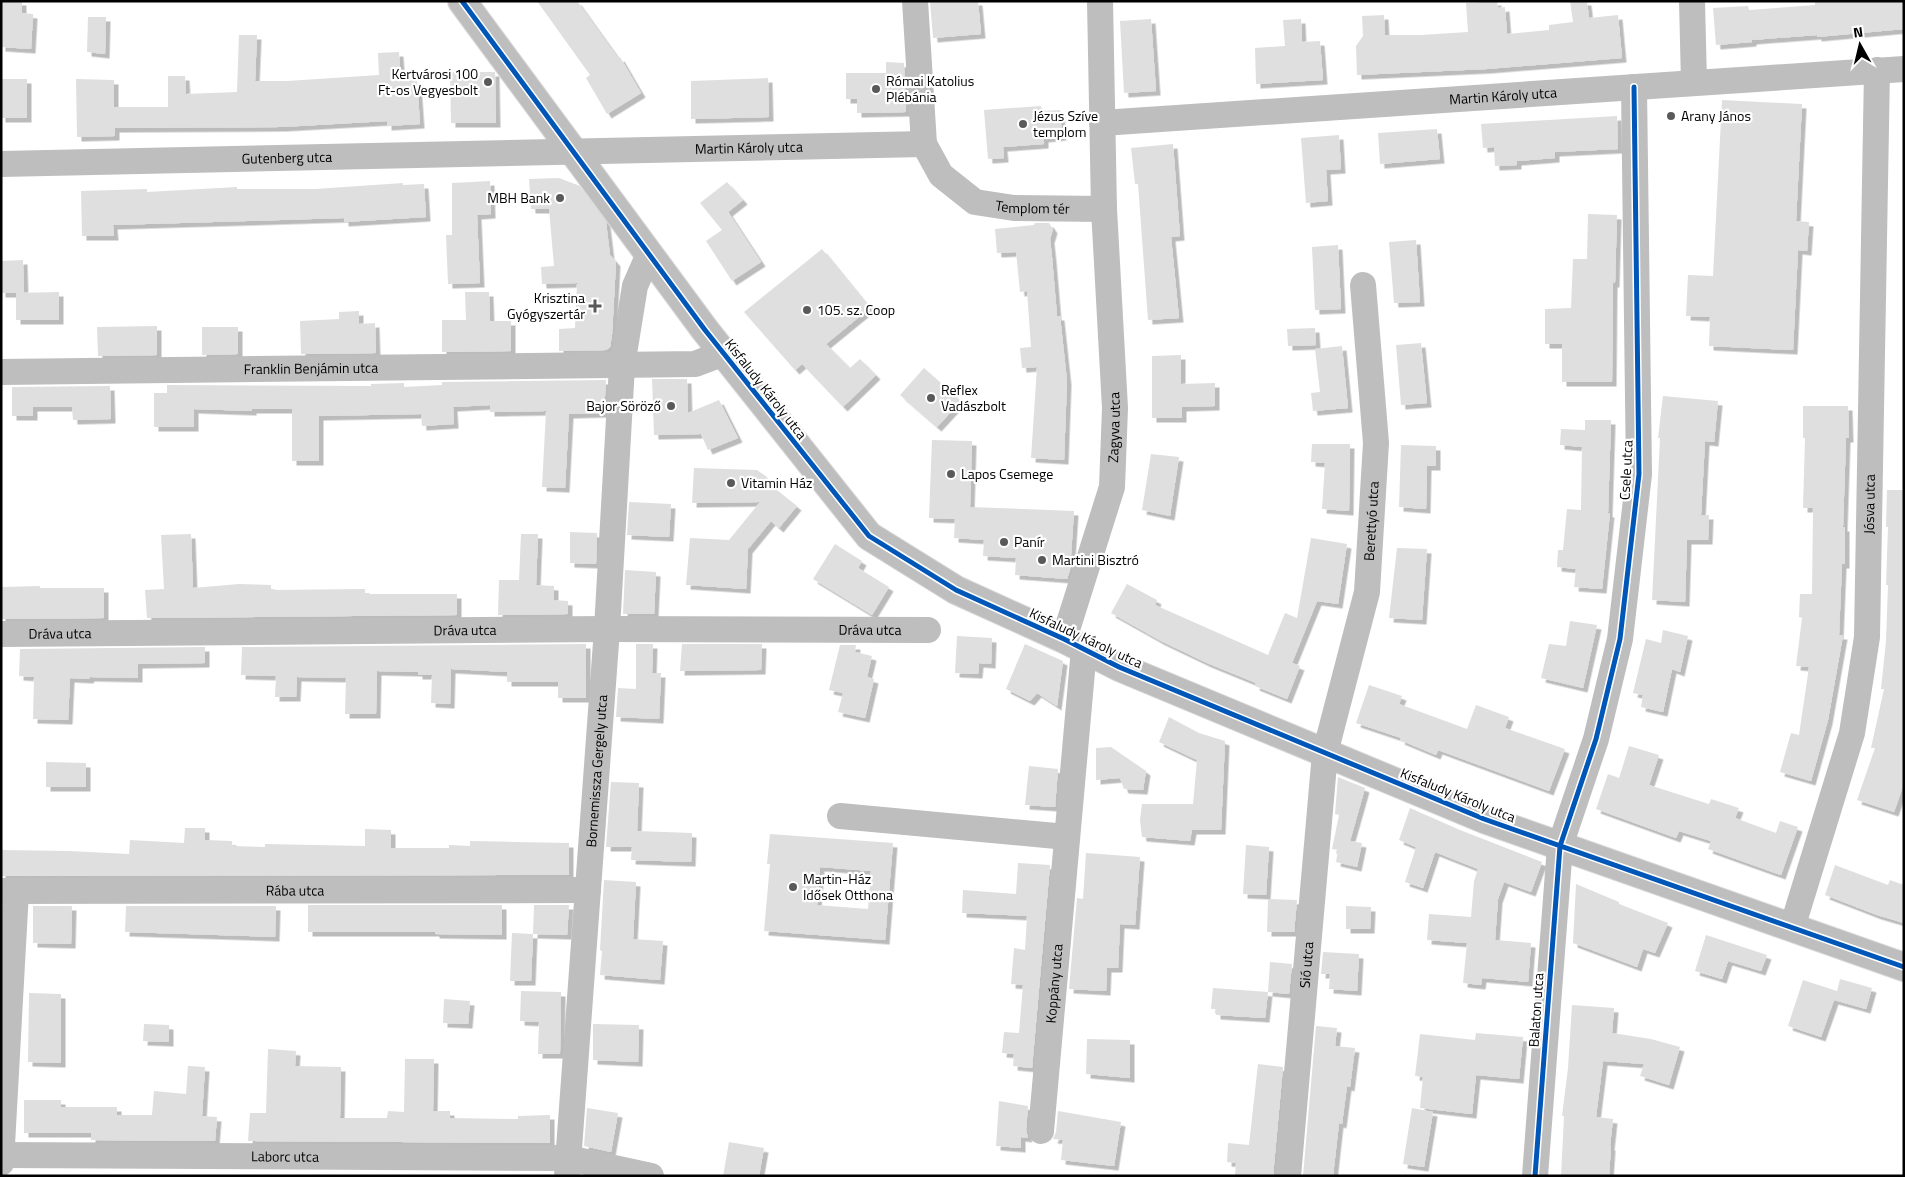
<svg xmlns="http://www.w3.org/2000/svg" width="1905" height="1177" font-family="'Titillium Web',sans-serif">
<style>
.building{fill:#dfdfdf;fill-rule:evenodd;filter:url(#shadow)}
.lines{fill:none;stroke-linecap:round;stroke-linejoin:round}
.major-casing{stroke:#dbdbdb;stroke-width:30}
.minor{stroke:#bebebe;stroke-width:26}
.major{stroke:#bebebe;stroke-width:28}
.cycleway-casing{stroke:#fff;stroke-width:8}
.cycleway{stroke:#0057b8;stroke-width:5}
.poi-dot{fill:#595959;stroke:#fff;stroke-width:2}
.labels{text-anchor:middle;stroke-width:4.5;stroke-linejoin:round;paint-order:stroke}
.poi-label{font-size:14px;fill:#000;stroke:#fff;text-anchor:start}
.street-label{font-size:14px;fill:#000;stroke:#fff}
</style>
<defs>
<filter id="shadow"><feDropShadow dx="4.5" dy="4.5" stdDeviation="0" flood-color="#0004"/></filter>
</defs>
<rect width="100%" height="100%" fill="#fff"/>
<!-- building -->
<path class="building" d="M1,1H22V13L33,14L31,49L1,47Z
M537,1H577L618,58L620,57L641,93L607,114L586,78L590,75Z
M930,1H978L981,34L933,38Z
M1497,1L1498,8L1505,7L1507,34L1549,30V25L1573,22L1570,1H1587L1589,18L1618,15L1622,58L1487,69L1357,75L1356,46L1363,36L1362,16L1384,15L1385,35H1421L1468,32L1466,3Z
M1815,1H1904V29L1817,37V35L1752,40V42L1716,45L1713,8L1748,6L1749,10L1815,5Z
M88,17H106L105,54L87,52Z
M1151,19L1156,91L1124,93L1120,21Z
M1301,19L1302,42L1320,41L1323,80L1256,84L1255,48L1285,46L1283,20Z
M239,35H257L255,81H287L379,75L378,53L399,52L401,81L417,80L420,124L387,126V121L282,127L115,128V136L77,137L76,79L114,80V107H168V76H185L186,94L237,92Z
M886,62L904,63L906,112L857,113V99H846V73H886Z
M450,72H495L496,123H451Z
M768,78L769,117L691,119V81Z
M1,79H27V118H1Z
M1722,100L1802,104L1796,221L1809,222L1807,251L1798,250L1793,350L1709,346L1710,317L1686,316L1688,275L1713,276Z
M1041,106L1042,111L1060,110L1062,136L1044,138V144L1003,147L1004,158L988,159L984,110Z
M1617,116L1618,149L1555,152V158L1517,161V165L1495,166L1494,147L1483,148L1481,124Z
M1437,129L1440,159L1380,164L1378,133Z
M1339,135L1341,169L1326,170L1328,201L1306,203L1301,138Z
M1173,144L1180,236L1171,237L1179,318L1148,320L1138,184H1135L1131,148Z
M559,178L580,186L606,222L610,255L616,262L612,335L610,347L606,350L559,351V329L575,328L577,283L542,284L541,267L554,266L549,209H531L529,179Z
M490,181L491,214L477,215L480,283L448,284L446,235H452V183Z
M727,182L743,200L728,212L761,262L732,281L706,241L722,230L700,203Z
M403,183V185L424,184L426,217L344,222V218L113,225L114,236H82L81,191L147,189V192L237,187V189H315Z
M1588,214L1617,215L1615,283H1613L1612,382H1562V344H1545V309L1571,308L1573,259H1587Z
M1035,223H1049L1053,229L1050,239L1052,257L1057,316H1060L1067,381L1064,460L1031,458L1037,367L1022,368L1020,348L1031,347L1027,291L1020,292L1016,252L997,253L995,229L1034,225Z
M1416,240L1420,302L1394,303L1389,242Z
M1338,245L1341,309L1315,310L1312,247Z
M822,249L870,308L826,344L850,368L860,359L876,375L843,407L802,364L795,370L744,312Z
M23,260L24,293H1V261Z
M59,292V320H16V293Z
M465,292H489L490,321H511V351L442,352V320H466Z
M359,311V324L375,323L376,353L301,354L300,321L339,319V312Z
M157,326V355L98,356L97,327Z
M202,327H238V354L202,355Z
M1315,328L1316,345L1288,346L1287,329Z
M1421,343L1427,403L1401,405L1396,345Z
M1342,346L1348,408L1313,411L1311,393L1320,392L1315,349Z
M1181,355V384L1215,383V406L1182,407V418H1152V356Z
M924,368L961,401L937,427L900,395Z
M652,379H687L688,413L719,400L738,438L708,450L701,434L654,435Z
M606,380L604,413L569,414L565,488L542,487L546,411L490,412V405L453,407L454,424L422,426L421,414L319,416V461H292V409H252V411L194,409V427H154V393H167V385L371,386V384L404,383V387L442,385V382Z
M110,386L111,419L73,420L72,407H33V416H12V387Z
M1663,396L1718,401L1714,442L1705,441L1701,515H1709L1708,540H1687L1685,602L1652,600L1660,438H1658Z
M1803,406H1848L1849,438H1846L1843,527H1845V564H1842L1839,635H1843L1828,720L1811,781L1780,772L1791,733L1799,735L1809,667L1796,666L1802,618L1799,617L1800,594H1812L1813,508H1803L1805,438H1803Z
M1585,420H1611L1608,513H1610L1602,589L1574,587L1576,569L1557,567L1558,550H1563L1567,509L1581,510L1582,447L1560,445L1561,429L1585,430Z
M932,440L972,441L970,507L1074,511L1070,570L1067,579L1015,575L1016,558L983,556L984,540L954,538L955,519L929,518Z
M1312,444H1350L1349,511L1322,509L1325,463L1311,462Z
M1401,445L1436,446V466H1427L1426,509L1399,507Z
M1151,454L1179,457L1170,516L1142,510Z
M694,468L757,470L767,477L768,483L797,506L779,528L771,521L748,549L746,589L686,585L690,538L729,540L760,502L692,503Z
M1887,490H1904V783L1894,812L1857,800L1875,748H1871L1884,689H1881L1886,641L1888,585H1886L1888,527H1886Z
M629,502L671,504L669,537L627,535Z
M570,532L597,533L596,564L570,563Z
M191,534L193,588L239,584L271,585V590L365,589V594H457V615L147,618L145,590L164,589L161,535Z
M521,534H538L536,585L554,586V600L568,601V614L498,615L499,580H519Z
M1311,538L1347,544L1338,604L1317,601L1292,663L1300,666L1287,699L1255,686L1256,683L1207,663L1161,641L1111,613L1127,584L1157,600L1155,605L1268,655L1285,613L1297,618Z
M835,544L862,561L858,568L889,587L872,615L813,579Z
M1397,548L1427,549L1422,620L1389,618Z
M625,570L656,572L654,614H623Z
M40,586V588H104V618L1,619V587Z
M1570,621L1597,625L1583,688L1541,678L1549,644L1566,646Z
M1663,630L1688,636L1680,672L1672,669L1663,712L1641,707L1643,695L1633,693L1646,639L1661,643Z
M957,636L992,638L991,664L979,663L978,674L955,673Z
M586,644V698H558V682H507V672L451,669L450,704L431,703L432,675H418V672L377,671L376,714H345L346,678L297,677L296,697H275L276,676L241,675L242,647Z
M636,644H653L652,673H661L659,719L616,717L618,688L636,689Z
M682,644H762L761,670L680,671Z
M1025,644L1063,661L1057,706L1037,693L1030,701L1006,689Z
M840,645H856L855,652L872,656L867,677L874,679L865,718L838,712L843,693L829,690Z
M205,647V663L138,664V678L90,677L89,679L70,678L68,720L33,719L34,677L19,676L20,649Z
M1369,685L1402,696L1399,704L1467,729L1476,705L1509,717L1505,728L1565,749L1549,791L1438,750L1436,755L1400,740L1401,738L1356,723Z
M1169,717L1199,733L1225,741L1221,830H1192L1190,841L1142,837L1140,820L1142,804H1193L1197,760L1159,742Z
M1629,746L1659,755L1649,785L1709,804L1711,799L1739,808L1735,818L1776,833L1780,821L1798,827L1781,875L1708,849L1711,841L1679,831L1676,838L1596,809L1608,774L1619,778Z
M1111,747L1146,771L1143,790L1124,789L1120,778L1096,780V748Z
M46,762L86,763V787H46Z
M1029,766L1058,769L1055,807L1025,805Z
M1338,777L1365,788L1350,841L1362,843L1357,867L1336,862L1338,850L1332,849L1339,815L1335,814Z
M611,782L639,783L637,831L692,833L691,862L631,860L632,847H606Z
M1410,808L1460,830L1542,862L1531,892L1504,882L1498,899L1495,940L1531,943L1528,982L1482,978L1481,985L1463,983L1467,943L1427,940L1429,914L1471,917L1474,881L1478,869L1435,852L1423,888L1405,882L1416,847L1399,840Z
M185,828H205V840L232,841V846L265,847V844L365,846V829L391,830V848H449V845L470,846V841L569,843V875L1,876V850L69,851L129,854L130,840L184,843Z
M770,834L893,843L885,940L764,931L770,864H767ZM820,867L871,871L868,909L817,905Z
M1246,845L1269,847L1266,895L1243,894Z
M1086,853L1140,857L1135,925L1120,924L1118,968H1107L1106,991L1069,989L1077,898L1083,899Z
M1018,863L1050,865L1032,1068L1013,1066L1014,1054L1002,1053L1004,1032L1019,1033L1023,985L1011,984L1014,948L1025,950L1027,916L962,913L963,890L1016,894Z
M1835,865L1888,885L1890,880L1904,885V923L1877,915L1825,895Z
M604,880L636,882L633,939L663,941L660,980L600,975L602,951L600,950Z
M1576,884L1619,902V904L1668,923L1655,953L1643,949L1637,967L1573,943Z
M1268,899L1297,900L1294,932H1267Z
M308,905H502V935L435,934V932H308Z
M534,905H569L567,935L533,934Z
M33,906H72L71,944L33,943Z
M126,906H276L275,937L125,932Z
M1346,906L1371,907L1370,929H1346Z
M512,933L533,934L531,981H510Z
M1706,935L1767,955L1761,971L1728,961L1722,979L1695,971Z
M1323,952L1359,954L1357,991L1329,989L1330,974H1321Z
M1270,962L1292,964L1289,994L1268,992Z
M1840,979L1872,988L1866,1009L1834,1000L1821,1037L1788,1026L1803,980L1837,991Z
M1213,988L1268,992L1265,1018L1216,1015V1009H1211Z
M521,991L561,992L560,1054H538L539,1022L520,1021Z
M29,993L61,994V1063L28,1062Z
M444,999L470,1001L468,1024L443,1023Z
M1572,1005L1614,1008L1612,1033L1651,1039L1680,1047L1669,1085L1640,1076L1644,1064L1603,1061L1596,1117L1613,1119L1610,1146H1611L1609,1176H1561L1564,1116H1562L1568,1068Z
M144,1024L169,1025V1042L143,1041Z
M593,1024L639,1025L638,1062L593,1060Z
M1316,1026L1337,1028L1335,1046L1355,1048L1350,1087L1347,1086L1342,1124L1339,1123L1333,1176H1303Z
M1476,1033L1523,1037L1519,1079L1476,1075L1472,1114L1420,1108L1423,1077L1415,1076L1420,1034L1475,1040Z
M1087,1039L1130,1040V1078L1086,1074Z
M268,1049L296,1051L295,1066L341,1067L340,1118H387L388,1111L404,1112L405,1059H434L433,1111H450V1118L518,1119V1116L550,1115V1143L248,1141L250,1113H266Z
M1258,1064L1283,1067L1273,1176H1235L1236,1163L1227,1162L1228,1143L1249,1145Z
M188,1066L205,1067L202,1116L217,1117L215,1141L91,1140V1133H24V1100H61V1107H117V1115H152L154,1091L186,1094Z
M999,1101L1028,1106L1026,1130L1028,1138L1021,1137V1148L996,1146Z
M587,1108L618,1113L611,1152L584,1146Z
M1412,1108L1433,1112L1424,1167L1403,1164Z
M1058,1111L1121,1122L1114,1166L1061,1160L1063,1140L1053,1139L1056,1132Z
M729,1142L764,1148L759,1176H723Z"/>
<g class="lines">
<defs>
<path id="major" d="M462,1L705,330L869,536L956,590L1064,639L1119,667L1484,819L1904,967"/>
</defs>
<!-- major casing -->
<use href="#major" class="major-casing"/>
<!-- minor -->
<g class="minor">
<path id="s1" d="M915,1L924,144L941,175L975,202L1014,208L1104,209"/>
<path d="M1692,1L1694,83"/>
<path id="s2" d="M1102,123L1904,69"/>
<path id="s3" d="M1,164L924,144"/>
<path id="s4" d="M1,372L695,364L724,353"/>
<path id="s5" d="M1,634L607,629L928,630"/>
<path id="s6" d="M1064,639L1112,487L1115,408L1104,209L1100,1"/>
<path d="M840,816L1067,837"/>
<path id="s7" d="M1,891L588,890"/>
<path id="s8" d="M1792,928L1852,733L1867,637L1877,70"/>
<path id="s9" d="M1041,1131L1084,649"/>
<path id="s10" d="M1,1155L568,1158L651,1176"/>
<path d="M1,1163L16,891"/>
<path id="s11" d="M567,1176L607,629L622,366L635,286L649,254"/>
<path id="s12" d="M1288,1176L1325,753L1367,592L1376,443L1363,285"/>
<path d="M1535,1176L1560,846L1596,739L1620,639L1639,474L1634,87"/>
</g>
<!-- major -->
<use href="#major" class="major"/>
<defs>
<path id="cycleway" d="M462,1L705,330L869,536L956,590L1064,639L1119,667L1484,819L1904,967
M1535,1176L1560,846L1596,739L1620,639L1639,474L1634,87"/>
</defs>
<!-- cycleway casing -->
<use href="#cycleway" class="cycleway-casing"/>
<!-- cycleway -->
<use href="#cycleway" class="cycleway"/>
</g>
<!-- markers -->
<g class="poi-dot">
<circle cx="488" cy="82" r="5"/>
<circle cx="876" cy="89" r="5"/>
<circle cx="1671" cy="116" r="5"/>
<circle cx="1023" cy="124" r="5"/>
<circle cx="560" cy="198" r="5"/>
<path d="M592.5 298.5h5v5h5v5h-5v5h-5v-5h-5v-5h5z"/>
<circle cx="807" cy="310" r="5"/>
<circle cx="931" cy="398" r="5"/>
<circle cx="671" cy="406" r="5"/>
<circle cx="951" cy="474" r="5"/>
<circle cx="731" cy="483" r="5"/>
<circle cx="1004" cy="542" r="5"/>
<circle cx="1042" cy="560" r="5"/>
<circle cx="793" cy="887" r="5"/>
</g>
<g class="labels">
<!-- poi labels -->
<g class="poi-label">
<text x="478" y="79" text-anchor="end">Kertvárosi 100<tspan x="478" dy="16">Ft-os Vegyesbolt</tspan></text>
<text x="886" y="86">Római Katolius<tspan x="886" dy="16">Plébánia</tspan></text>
<text x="1033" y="121">Jézus Szíve<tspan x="1033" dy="16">templom</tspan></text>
<text x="1681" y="121">Arany János</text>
<text x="550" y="203" text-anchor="end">MBH Bank</text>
<text x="585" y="303" text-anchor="end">Krisztina<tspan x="585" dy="16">Gyógyszertár</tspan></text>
<text x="817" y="315">105. sz. Coop</text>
<text x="941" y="395">Reflex<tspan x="941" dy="16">Vadászbolt</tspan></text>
<text x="661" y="411" text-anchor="end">Bajor Söröző</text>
<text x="961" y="479">Lapos Csemege</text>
<text x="741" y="488">Vitamin Ház</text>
<text x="1014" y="547">Panír</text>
<text x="1052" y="565">Martini Bisztró</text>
<text x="803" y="884">Martin-Ház<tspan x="803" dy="16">Idősek Otthona</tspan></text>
</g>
<!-- street labels -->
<g class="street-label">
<text dy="5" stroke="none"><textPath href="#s2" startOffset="402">Martin Károly utca</textPath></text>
<text dy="5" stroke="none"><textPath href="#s3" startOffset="748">Martin Károly utca</textPath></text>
<text dy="5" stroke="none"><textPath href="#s3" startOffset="286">Gutenberg utca</textPath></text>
<text dy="5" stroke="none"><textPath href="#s1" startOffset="280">Templom tér</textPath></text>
<text dy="5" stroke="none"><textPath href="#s4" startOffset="310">Franklin Benjámin utca</textPath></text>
<text transform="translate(766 389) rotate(52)" y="5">Kisfaludy Károly utca</text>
<text dy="5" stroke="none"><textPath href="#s6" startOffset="219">Zagyva utca</textPath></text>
<text transform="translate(1626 470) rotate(-87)" y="5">Csele utca</text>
<text dy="5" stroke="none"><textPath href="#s8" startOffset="434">Jósva utca</textPath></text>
<text dy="5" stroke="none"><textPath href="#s12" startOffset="662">Berettyó utca</textPath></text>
<text dy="5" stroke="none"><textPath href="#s5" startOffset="869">Dráva utca</textPath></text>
<text dy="5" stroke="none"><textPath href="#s5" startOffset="464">Dráva utca</textPath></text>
<text dy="5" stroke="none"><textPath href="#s5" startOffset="59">Dráva utca</textPath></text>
<text transform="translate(1086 638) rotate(25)" y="5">Kisfaludy Károly utca</text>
<text dy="5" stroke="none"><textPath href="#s11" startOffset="406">Bornemissza Gergely utca</textPath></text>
<text transform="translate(1458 795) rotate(22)" y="5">Kisfaludy Károly utca</text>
<text dy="5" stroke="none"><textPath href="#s7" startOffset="294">Rába utca</textPath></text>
<text dy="5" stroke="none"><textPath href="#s12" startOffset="212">Sió utca</textPath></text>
<text dy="5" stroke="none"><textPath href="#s9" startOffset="148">Koppány utca</textPath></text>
<text transform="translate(1536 1010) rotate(-86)" y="5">Balaton utca</text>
<text dy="5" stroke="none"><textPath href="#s10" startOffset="284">Laborc utca</textPath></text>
</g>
</g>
<!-- border -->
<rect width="1905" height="1177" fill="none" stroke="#000000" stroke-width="5"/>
<!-- north arrow -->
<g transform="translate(1860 45) rotate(352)" stroke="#ffffff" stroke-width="4" paint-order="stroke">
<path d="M0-4L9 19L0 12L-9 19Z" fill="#000000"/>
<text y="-8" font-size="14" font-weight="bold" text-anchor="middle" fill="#000000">N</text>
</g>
</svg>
